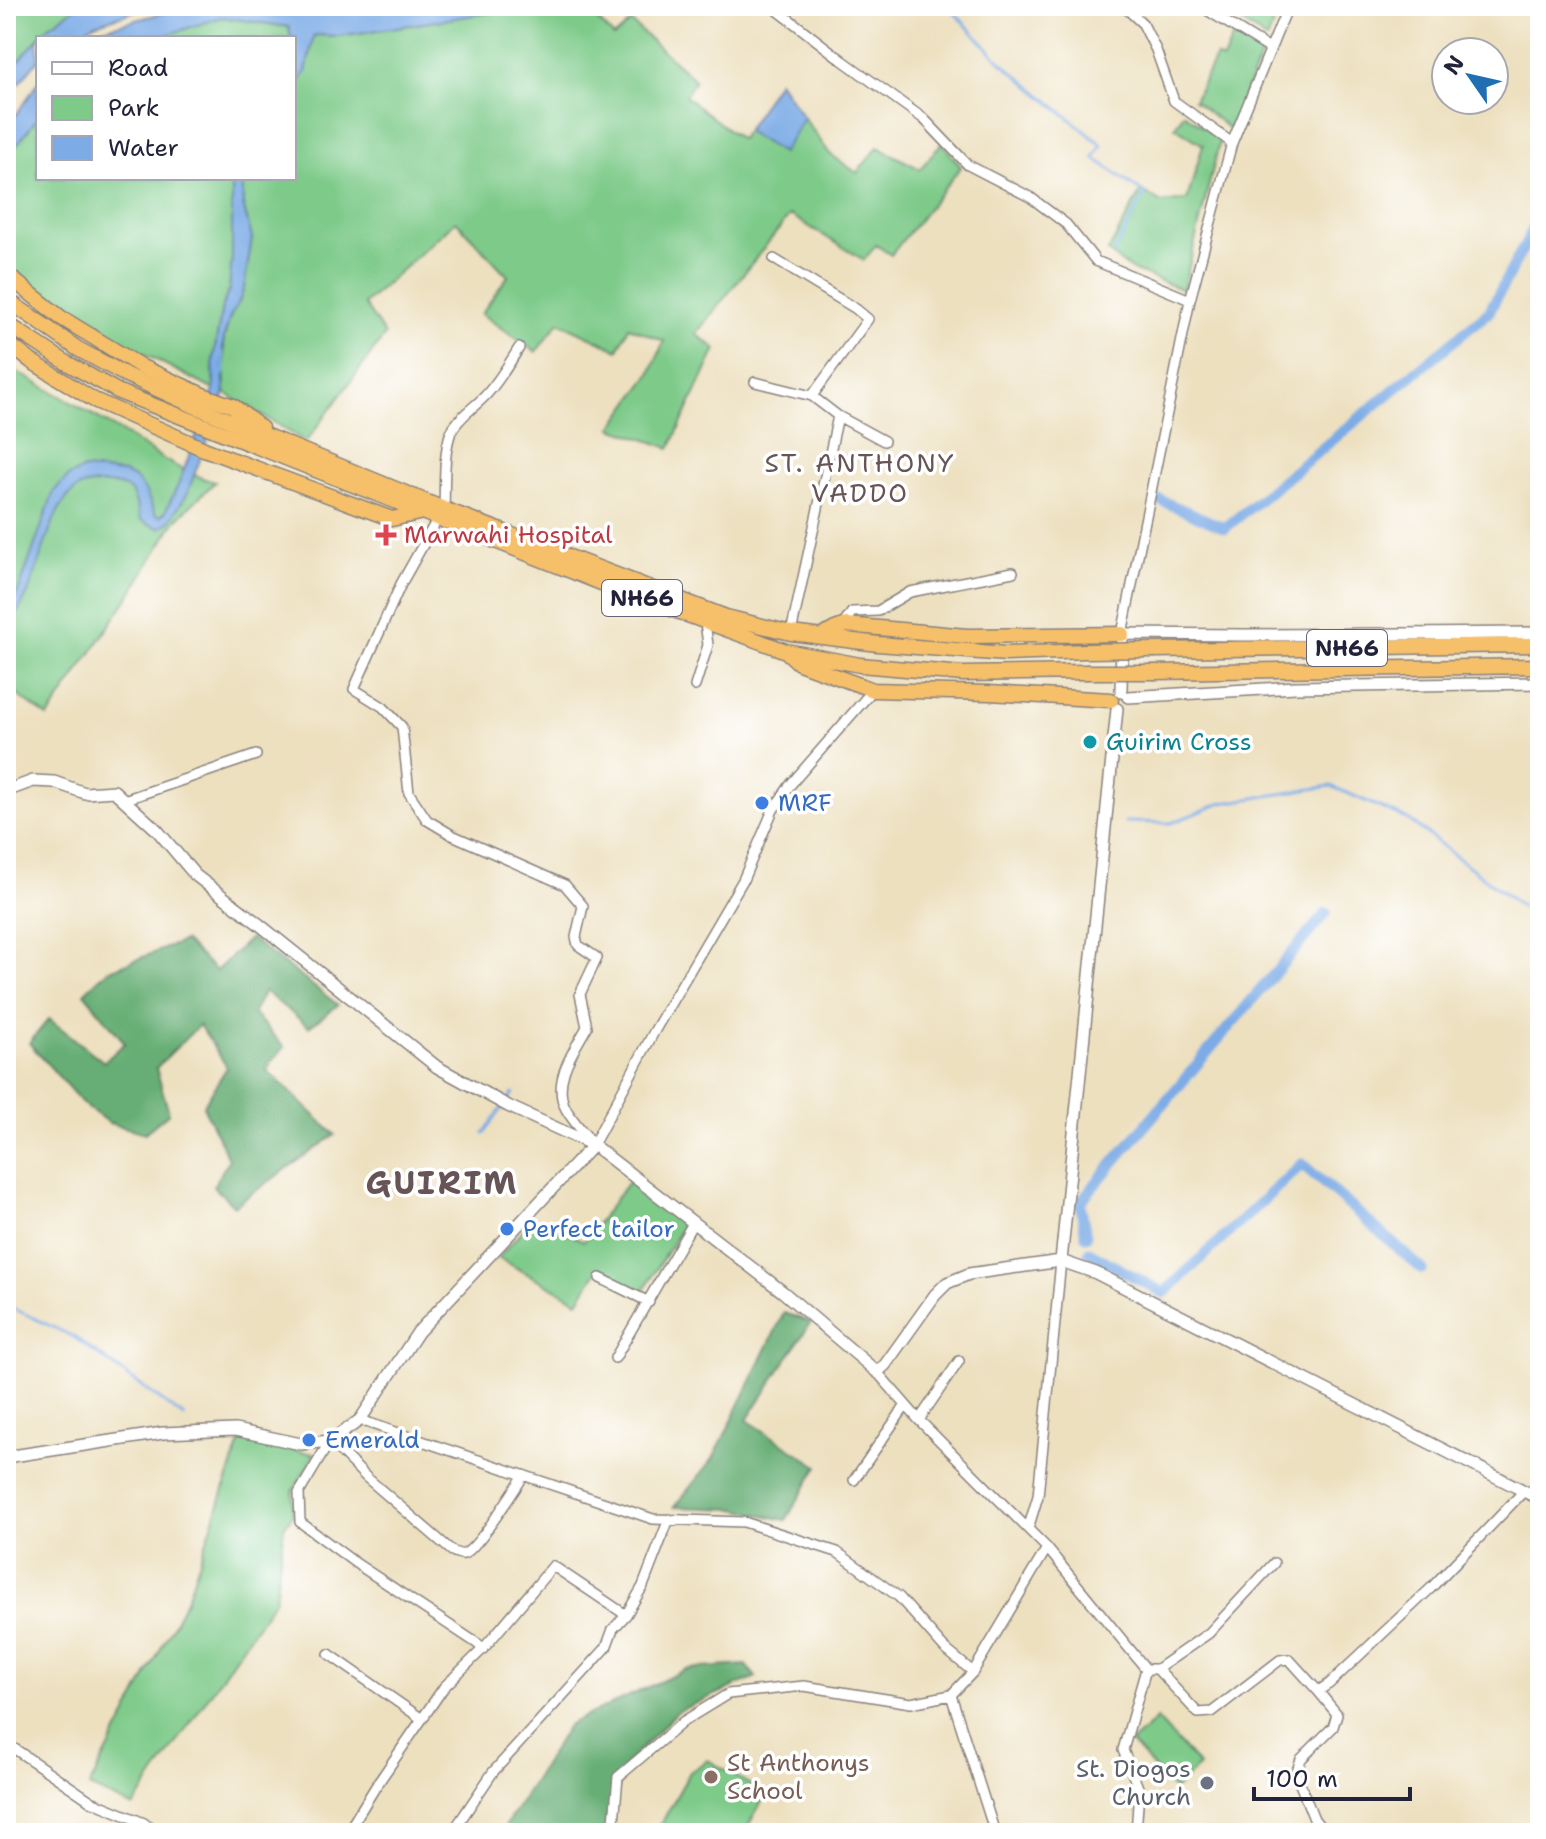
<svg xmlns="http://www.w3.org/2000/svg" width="1546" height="1839" font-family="'Shantell Sans',sans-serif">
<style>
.green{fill:#7dca89;stroke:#507662;stroke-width:2}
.forest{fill:#66ae75;stroke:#446858;stroke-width:2}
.water{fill:#7cabe6;stroke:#4f6690;stroke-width:2}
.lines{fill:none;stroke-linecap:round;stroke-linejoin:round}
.stream{stroke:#7cabe6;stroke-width:3}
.canal{stroke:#7cabe6;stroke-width:11}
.minor-casing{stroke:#88817d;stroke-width:12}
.tertiary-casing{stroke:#88817d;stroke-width:14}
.trunk-casing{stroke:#88817d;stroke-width:17}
.minor{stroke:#fff;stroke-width:9}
.tertiary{stroke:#fff;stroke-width:11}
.trunk{stroke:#f6c06b;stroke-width:14}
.trunk-bridge-casing{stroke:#88817d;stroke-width:17;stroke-linecap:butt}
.trunk-bridge{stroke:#f6c06b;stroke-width:14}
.health-dot{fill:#e0444e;stroke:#fff;stroke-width:3}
.culture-dot{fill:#0f9aa8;stroke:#fff;stroke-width:3}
.shop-dot{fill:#3f7fe0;stroke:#fff;stroke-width:3}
.education-dot{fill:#8d6e63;stroke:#fff;stroke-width:3}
.worship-dot{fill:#6b7280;stroke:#fff;stroke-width:3}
.labels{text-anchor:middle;stroke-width:7;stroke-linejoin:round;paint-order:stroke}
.shield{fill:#fff;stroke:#646476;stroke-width:2}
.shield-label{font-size:22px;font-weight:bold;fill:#22223b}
.health-label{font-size:24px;fill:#be3a42;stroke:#fff;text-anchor:start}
.culture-label{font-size:24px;fill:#0d838f;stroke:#fff;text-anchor:start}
.shop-label{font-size:24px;fill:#366cbe;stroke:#fff;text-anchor:start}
.education-label{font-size:24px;fill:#785e54;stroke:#fff;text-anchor:start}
.worship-label{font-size:24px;fill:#5b616d;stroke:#fff;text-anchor:end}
.neighbourhood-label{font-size:26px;letter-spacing:2px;fill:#675456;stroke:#fff}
.district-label{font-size:32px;font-weight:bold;letter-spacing:2px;fill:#675456;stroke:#fff}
</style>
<rect width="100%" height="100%" fill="#fff"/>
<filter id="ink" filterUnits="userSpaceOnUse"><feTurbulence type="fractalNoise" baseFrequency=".0125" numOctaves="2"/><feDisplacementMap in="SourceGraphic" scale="16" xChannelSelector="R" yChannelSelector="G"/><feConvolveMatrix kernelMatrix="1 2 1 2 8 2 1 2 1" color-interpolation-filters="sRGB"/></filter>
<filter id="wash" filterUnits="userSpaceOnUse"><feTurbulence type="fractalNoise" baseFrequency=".006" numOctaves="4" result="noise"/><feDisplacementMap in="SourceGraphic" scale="32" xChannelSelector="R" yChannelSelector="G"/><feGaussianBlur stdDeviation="1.8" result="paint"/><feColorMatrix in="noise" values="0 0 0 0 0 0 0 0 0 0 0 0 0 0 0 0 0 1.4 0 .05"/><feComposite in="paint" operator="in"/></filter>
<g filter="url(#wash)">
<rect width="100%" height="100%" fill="#ede0bf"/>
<!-- green -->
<path class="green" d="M6,6H78L47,28L12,69L6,72Z
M503,6H597L592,14L614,37L631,22L695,80L685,96L740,139L746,131L782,152L804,118L830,154L857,173L878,147L920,169L942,143L961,167L891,255L876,245L864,260L790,215L696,334L716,349L670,448L612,428L650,374L664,341L629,327L618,350L559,322L536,352L481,314L508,276L456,221L364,304L385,335L306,442L225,393L224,337L231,315L239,302L244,288L252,238L243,205L242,178H294V89L306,72L314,35L339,36L494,12Z
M1245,6H1280L1267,40L1239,20Z
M222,17L289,27L291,38H157Z
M1234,34L1262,54L1229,129L1194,100L1216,56L1223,60Z
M1184,113L1220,140L1183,290L1130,269L1108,252L1141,191L1162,203L1187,200L1203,145L1175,127Z
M38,117V178H232V259L229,291L222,307L213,360L214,390L72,316L6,264V159Z
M6,366C42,386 78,405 113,427C146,447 177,472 215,482L176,520L128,598L48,717L16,694L6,706Z
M629,1181L684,1224L642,1293L599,1268L578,1301L498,1258L533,1218L584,1241Z
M241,1440L315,1454L293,1491V1514L284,1527L275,1599L133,1807L89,1787L187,1598Z
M1157,1719L1199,1766L1174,1790L1131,1743Z
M708,1760L766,1794L744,1833H656L690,1772Z"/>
<!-- forest -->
<path class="forest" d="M250,938L338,1005L309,1027L264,991L253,1013L284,1047L266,1069L335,1135L234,1206L213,1186L229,1160L203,1106L227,1067L199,1025L156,1068L169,1113L145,1133L109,1123L84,1105L29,1043L49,1019L104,1062L125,1043L84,993L107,971L184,941L216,971Z
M784,1313L811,1322L747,1420L818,1466L786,1520L735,1509L674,1507L713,1459Z
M746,1665L756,1677L678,1711L626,1764L608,1814V1833H501L569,1724L687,1669Z"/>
<!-- water -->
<path class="water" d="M78,6H151L95,24L69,38H38L47,28Z
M189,6H305L330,9L345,6H503L494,12L339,36L314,35L306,72L294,89V38H291L289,27L222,17L157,38H86L95,31Z
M38,39V60L6,99V72L12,68Z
M778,81L804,118L782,153L746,131Z
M38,83V117L6,159V129Z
M232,178H242L243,205L252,238L244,288L239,302L231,315L224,337L222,357L225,393L187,494L169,522L160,528L148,524L140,519C134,496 135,484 107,484C101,484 89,483 83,486C42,501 42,598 6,624V610L18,592L54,491L69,476L84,469L124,473L136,479L146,492L155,514L160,516L165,512L178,485L214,390L213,360L222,307L229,290L232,259Z"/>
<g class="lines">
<!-- stream -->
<path class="stream" d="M948,6L1001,62L1102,145L1094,158L1145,194L1114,252
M222,352L224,369L222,376
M1125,822L1171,823L1222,803L1331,786L1409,820L1540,921
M484,1133L513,1093
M6,1305L74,1337L184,1417"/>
<!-- canal -->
<path class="canal" d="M1160,500L1225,528L1489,312L1540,216
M1086,1236L1080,1202L1326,913
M1089,1252L1164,1293L1302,1164L1422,1269"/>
</g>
</g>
<g filter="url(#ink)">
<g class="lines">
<defs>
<path id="minor" d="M772,6L842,60L924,119L968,165L1030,197L1066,224L1096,261L1190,300
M1128,6L1127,9L1143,24L1156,50L1174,101L1232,143
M1200,6L1270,49
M774,259L856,309L868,319L812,396
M755,382L812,396L838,416
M444,509C445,487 443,453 451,432C458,417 475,407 486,395C499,381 509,364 519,348
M438,518L401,584L354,689L383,707L402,727L409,793L427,820L452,835L565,885L583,906L576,937L578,945L597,958L580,994L587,1027C574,1050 551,1082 566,1109C573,1122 585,1133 593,1145L655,1030L743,880L773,810L791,784L873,690
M843,625L852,612L878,611L910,592L1013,572
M791,633L838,416L884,441
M1122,634L1190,300L1232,143L1288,6
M695,686L708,645L705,622
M124,800L256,755
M600,1278L649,1302
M615,1358L693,1223
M877,1372L919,1420L1047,1548L1146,1669L1123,1750L1139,1790L1136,1833
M360,1420L653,1519L744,1522L837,1552L899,1597L944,1648L973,1672
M919,1420L959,1361
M854,1480L906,1405
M1028,1529L1038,1496L1061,1261
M484,1648L354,1562L300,1522L299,1493L330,1441L366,1477L452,1551C456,1553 460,1555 464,1554C477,1549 515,1489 524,1475
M329,1654L422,1719
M1146,1669H1157L1198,1713L1212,1712L1280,1660L1289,1659L1318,1691L1329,1684L1431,1588L1524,1491
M1157,1669L1209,1633L1274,1563
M1318,1691L1337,1714L1333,1727L1301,1759L1296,1774L1314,1819L1325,1833
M951,1695L995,1833
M6,1743L91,1801L144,1823L156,1833
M347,1833L376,1786L444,1687L484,1648L553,1566L626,1615
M452,1833L493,1772L606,1648L613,1629L626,1615L643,1586L669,1519
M613,1833L618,1777L684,1721L728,1694L804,1686L911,1703L951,1695L973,1672L1047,1548"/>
<path id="tertiary" d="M1121,692L1122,634L1244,635L1540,633
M1128,697L1296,687L1540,683
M6,791L33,781L54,782L85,793L114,791L157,830L195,875L260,925L437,1067L508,1106L593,1145L783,1292L877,1372L885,1365L935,1295L947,1283L969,1274L1061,1261L1096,1273L1540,1499
M1061,1261L1117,709
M6,1457L163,1433L235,1430L301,1444L330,1441L360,1420L418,1332L593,1145"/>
<path id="trunk" d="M6,274L60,317L142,367L203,395L233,406L261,428
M6,299L78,349L126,375L192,405L444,509L726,617L791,633L878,644L1006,654L1086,651
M6,323L67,363L119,392L619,590L786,651L860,665L963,674L1086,672
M6,342L31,361L94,400L204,449L392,519L423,512
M821,637L835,629L846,625L967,636L1122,634
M1155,650L1540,645
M788,653L799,663L873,690L989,693L1111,700
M1155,672L1540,666"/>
</defs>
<!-- minor casing -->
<use href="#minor" class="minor-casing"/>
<!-- tertiary casing -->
<use href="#tertiary" class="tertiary-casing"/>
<!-- trunk casing -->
<use href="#trunk" class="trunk-casing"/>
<!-- minor -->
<use href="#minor" class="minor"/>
<!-- tertiary -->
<use href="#tertiary" class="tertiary"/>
<!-- trunk -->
<use href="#trunk" class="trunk"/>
<defs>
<path id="trunk-bridge" d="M1086,651L1155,650
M1086,672H1155"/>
</defs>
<!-- trunk-bridge casing -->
<use href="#trunk-bridge" class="trunk-bridge-casing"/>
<!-- trunk-bridge -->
<use href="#trunk-bridge" class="trunk-bridge"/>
</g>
</g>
<!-- markers -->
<path class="health-dot" d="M382 523h8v8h8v8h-8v8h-8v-8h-8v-8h8z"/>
<circle class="culture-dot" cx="1090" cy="742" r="8"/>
<g class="shop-dot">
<circle cx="762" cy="803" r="8"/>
<circle cx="507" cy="1229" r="8"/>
<circle cx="309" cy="1440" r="8"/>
</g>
<circle class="education-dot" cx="711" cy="1777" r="8"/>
<circle class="worship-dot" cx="1207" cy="1783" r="8"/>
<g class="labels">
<!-- shield labels -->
<g class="shield">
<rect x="602" y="580" width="80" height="36" rx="6"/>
<rect x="1307" y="630" width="80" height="36" rx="6"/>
</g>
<g class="shield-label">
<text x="642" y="606">NH66</text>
<text x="1347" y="656">NH66</text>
</g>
<!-- health labels -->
<g class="health-label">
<text x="404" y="543">Marwahi Hospital</text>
</g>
<!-- culture labels -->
<g class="culture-label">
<text x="1106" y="750">Guirim Cross</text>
</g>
<!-- shop labels -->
<g class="shop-label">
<text x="778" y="811">MRF</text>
<text x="523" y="1237">Perfect tailor</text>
<text x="325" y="1448">Emerald</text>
</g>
<!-- education labels -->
<g class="education-label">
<text x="727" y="1771">St Anthonys<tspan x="727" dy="28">School</tspan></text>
</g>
<!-- worship labels -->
<g class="worship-label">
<text x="1191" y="1777">St. Diogos<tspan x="1191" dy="28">Church</tspan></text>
</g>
<!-- neighbourhood labels -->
<g class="neighbourhood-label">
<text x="860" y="472">ST. ANTHONY<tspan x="860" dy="30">VADDO</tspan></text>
</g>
<!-- district labels -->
<g class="district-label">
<text x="442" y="1194">GUIRIM</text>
</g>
</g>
<!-- margin -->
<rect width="1546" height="1839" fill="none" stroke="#fff" stroke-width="32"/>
<!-- legend -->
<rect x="36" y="36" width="260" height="144" fill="#ffffff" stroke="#a7a7b1" stroke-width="2"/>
<rect x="52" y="62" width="40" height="12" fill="#ffffff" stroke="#a7a7b1" stroke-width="2"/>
<text x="108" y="76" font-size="24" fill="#22223b">Road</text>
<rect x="52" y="96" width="40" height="24" fill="#7dca89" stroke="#a7a7b1" stroke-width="2"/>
<text x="108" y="116" font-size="24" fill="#22223b">Park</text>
<rect x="52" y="136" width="40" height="24" fill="#7cabe6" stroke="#a7a7b1" stroke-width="2"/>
<text x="108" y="156" font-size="24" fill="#22223b">Water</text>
<!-- north arrow -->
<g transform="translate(1470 76) rotate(304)"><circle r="38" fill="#ffffff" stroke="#a7a7b1" stroke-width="2"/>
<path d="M0-6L14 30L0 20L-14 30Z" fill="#1f6fb2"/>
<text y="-12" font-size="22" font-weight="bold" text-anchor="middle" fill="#22223b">N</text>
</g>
<!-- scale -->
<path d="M1254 1787v12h156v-12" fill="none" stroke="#22223b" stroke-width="4"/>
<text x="1266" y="1787" font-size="24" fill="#22223b" stroke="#ffffff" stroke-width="6" paint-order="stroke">100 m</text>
</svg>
